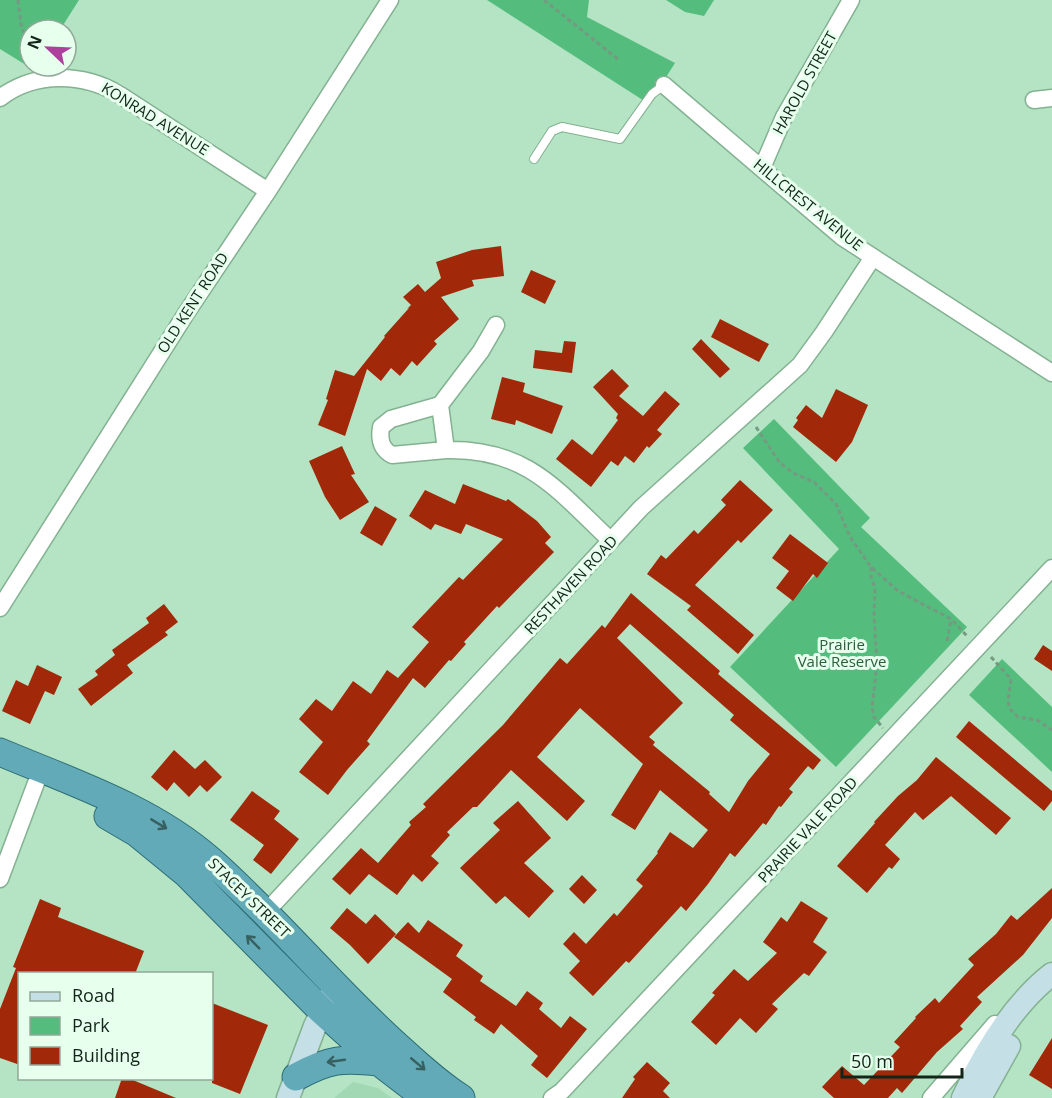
<svg xmlns="http://www.w3.org/2000/svg" width="1052" height="1098" font-family="'Open Sans',sans-serif">
<style>
.built{fill:#a2d8b3}
.green{fill:#54bd7d}
.building{fill:#a12808;fill-rule:evenodd}
.lines{fill:none;stroke-linecap:round;stroke-linejoin:round}
.service-casing{stroke:#83b191;stroke-width:10}
.minor-casing{stroke:#83b191;stroke-width:19}
.secondary-casing{stroke:#83b191;stroke-width:25}
.trunk-casing{stroke:#2d6d75;stroke-width:29}
.path{stroke:#759a81;stroke-width:3;stroke-dasharray:4.5 3;stroke-linecap:butt}
.service{stroke:#fff;stroke-width:8}
.minor{stroke:#fff;stroke-width:16}
.secondary{stroke:#c4dfe5;stroke-width:22}
.trunk{stroke:#62aab8;stroke-width:27}
.oneway{stroke:#376161}
.labels{text-anchor:middle;stroke-width:6;stroke-linejoin:round;paint-order:stroke}
.street-label{font-size:15px;fill:#132519;stroke:#e7ffed}
.park-label{font-size:15px;fill:#2a5d3d;stroke:#e7ffed}
</style>
<rect width="100%" height="100%" fill="#b4e4c3"/>
<!-- built -->
<path class="built" d="M353,1082L378,1088L392,1098H334Z"/>
<!-- green -->
<path class="green" d="M0,0H79L60,30H30V66H36L34,70L0,49Z
M487,0H589L587,17L675,63L649,104Z
M666,0H714L704,16L685,12Z
M774,419L870,518L861,527L967,627L836,767L730,667L839,549L743,448Z
M1002,659L1052,707V772L969,695Z"/>
<!-- building -->
<path class="building" d="M501,246L504,276L472,280L474,286L441,297L459,319L434,341L437,344L417,366L412,361L400,376L391,368L381,381L367,369L345,436L318,425L328,400L326,399L335,370L354,376L385,337L384,336L409,308L407,309L411,305L403,297L418,284L425,292L441,278L436,262L472,250Z
M531,270L556,281L545,304L521,292Z
M720,319L769,344L759,362L711,337Z
M701,339L730,369L720,378L692,349Z
M564,341L576,342L572,373L533,368L535,350L562,353Z
M612,369L629,386L619,396L643,416L665,391L680,404L657,430L662,434L649,448L647,446L634,463L625,456L618,466L611,461L591,487L556,459L572,439L592,455L618,420L616,418L618,414L593,387Z
M502,377L525,383L523,392L563,406L552,434L516,420L515,425L491,419Z
M836,389L868,405L852,442L836,462L793,427L798,420L796,418L806,405L822,418Z
M342,446L355,474L351,475L369,502L340,520L325,497L309,461Z
M740,480L773,510L741,543L738,540L695,585L754,635L738,654L687,610L691,606L647,574L661,555L666,559L694,530L698,534L726,505L721,500Z
M463,484L506,501L508,499L537,521L551,537L545,543L554,552L499,608L497,606L464,642L466,644L451,661L449,660L425,688L413,678L367,741L370,744L347,770L328,795L299,772L323,742L299,719L316,699L332,711L353,681L371,694L387,670L398,678L429,642L412,627L459,577L463,580L503,539L466,524L461,534L435,524L431,530L409,516L425,490L455,504Z
M375,506L397,519L382,546L360,533Z
M790,534L828,563L817,578L813,574L793,601L776,588L789,571L772,558Z
M631,593L720,671L718,674L821,760L813,770L808,766L789,789L793,792L781,807L779,806L766,825L763,823L735,857L730,853L708,884L686,911L681,906L629,963L626,961L593,996L569,973L580,961L563,944L574,932L586,944L614,913L617,916L643,886L636,880L658,853L657,852L670,832L693,848L708,830L660,790L635,830L611,815L643,764L580,708L537,757L585,801L567,821L511,770L477,807H473L447,832L450,835L431,856L439,863L422,882L413,874L397,895L369,874L350,895L332,879L361,848L378,863L411,825L409,822L426,807L423,804L503,725L560,658L567,664L602,625L605,628ZM630,624L734,715L730,720L770,754L748,781L729,812L709,794L710,792L653,745L655,742L649,737L683,703L617,638Z
M164,604L178,622L165,632L168,635L127,665L133,673L91,706L78,689L98,675L95,671L115,655L112,650L149,623L146,618Z
M1043,645L1052,651V671L1034,659Z
M37,665L62,677L54,695L45,691L30,724L2,711L16,680L28,686Z
M969,721L1052,791V801L1044,811L956,737Z
M174,750L195,769L205,760L222,777L207,792L200,785L189,797L174,782L167,791L151,777Z
M936,757L1011,818L996,835L951,796L923,820L915,812L885,845L900,859L892,869L889,867L867,893L837,866L875,823L874,822L898,796L917,780Z
M252,791L280,811L274,819L299,839L271,874L253,860L264,845L230,820Z
M518,801L551,838L524,863L554,891L529,918L505,896L496,904L460,868L500,830L493,823Z
M582,875L597,890L584,904L569,889Z
M1052,888V918L1023,955L977,997L982,1002L960,1026L963,1029L937,1052L902,1093L897,1088L888,1098H834L822,1087L842,1066L864,1085L900,1047L894,1042L916,1018L915,1017L935,998L939,1003L974,965L968,959L996,934L1011,915L1017,920Z
M40,899L61,908L58,917L144,951L135,974H20V1065L0,1058V1009L16,968L13,967Z
M801,901L828,918L813,942L827,952L809,976L804,973L772,1004L778,1009L756,1033L740,1018L716,1045L691,1022L715,995L712,993L734,969L748,981L777,953L763,942L781,917L787,922Z
M347,908L366,924L375,914L396,934L368,964L350,945L330,928Z
M428,920L463,945L456,956L483,976L480,981L516,1006L527,991L543,1003L539,1009L561,1028L570,1016L587,1029L547,1078L531,1065L538,1056L501,1024L494,1034L474,1020L476,1017L443,992L452,979L394,937L408,922L419,933Z
M212,1003L268,1025L240,1094L212,1083Z
M1052,1038V1089L1029,1075Z
M647,1062L670,1083L663,1091L670,1098H622L635,1079L633,1077Z
M122,1078H128L176,1098H115Z"/>
<g class="lines">
<defs>
<path id="service" d="M534,159L552,131L562,127L620,139L652,94L664,85"/>
<path id="minor" d="M664,85L842,237L1052,373
M0,98C35,71 84,73 120,95L268,191
M1034,100L1052,98
M762,168L784,117L851,0
M496,325L481,351L440,405L446,450C527,448 557,490 611,541
M440,405L391,419L381,427C379,439 381,449 392,455L446,450
M0,608L187,312L268,191L390,0
M0,879L36,783
M266,912L641,508L800,365L824,332L873,257
M552,1098L562,1091L1052,568
M931,1098L995,1024"/>
<path id="secondary" d="M288,1098L315,1026L329,998
M963,1098C984,1053 1012,1005 1052,974
M980,1098L1009,1046"/>
<path id="trunk" d="M0,752C71,782 151,808 210,860C275,917 330,985 394,1043C415,1062 437,1083 461,1098
M108,816L137,833L187,874L322,1011L379,1062L426,1098
M296,1077C329,1059 342,1058 379,1062"/>
</defs>
<!-- service casing -->
<use href="#service" class="service-casing"/>
<!-- minor casing -->
<use href="#minor" class="minor-casing"/>
<!-- secondary casing -->
<use href="#secondary" class="secondary-casing"/>
<!-- trunk casing -->
<use href="#trunk" class="trunk-casing"/>
<!-- path -->
<path class="path" d="M18,0L21,25L30,50
M544,0L619,60
M756,427L780,463L793,473L814,482L836,504L850,537L871,567L898,591L951,619L968,637
M871,567V577L875,588L874,615L877,663L872,708L874,717L883,728
M947,641L951,619
M991,657L1011,679L1008,701L1010,709L1018,717L1037,720L1052,730"/>
<!-- service -->
<use href="#service" class="service"/>
<!-- minor -->
<use href="#minor" class="minor"/>
<!-- secondary -->
<use href="#secondary" class="secondary"/>
<!-- trunk -->
<use href="#trunk" class="trunk"/>
</g>
<!-- one-way arrows -->
<defs><path id="oneway-shaft" d="M-6 0H5M1.5-3L5.5 0L1.5 3" fill="none" stroke-width="1.6" stroke-linecap="round" stroke-linejoin="round" transform="scale(1.5)"/></defs>
<g class="oneway">
<use href="#oneway-shaft" transform="translate(159 824) rotate(31)"/>
<use href="#oneway-shaft" transform="translate(253 942) rotate(-135)"/>
<use href="#oneway-shaft" transform="translate(336 1061) rotate(172)"/>
<use href="#oneway-shaft" transform="translate(418 1064) rotate(40)"/>
</g>
<g class="labels">
<!-- street labels -->
<g class="street-label">
<text transform="translate(805 83) rotate(-61)" y="5">HAROLD STREET</text>
<text transform="translate(155 119) rotate(32)" y="5">KONRAD AVENUE</text>
<text transform="translate(808 205) rotate(39)" y="5">HILLCREST AVENUE</text>
<text transform="translate(193 303) rotate(-57)" y="5">OLD KENT ROAD</text>
<text transform="translate(571 585) rotate(-47)" y="5">RESTHAVEN ROAD</text>
<text transform="translate(808 830) rotate(-47)" y="5">PRAIRIE VALE ROAD</text>
<text transform="translate(249 898) rotate(44)" y="5">STACEY STREET</text>
</g>
<!-- park labels -->
<g class="park-label">
<text x="842" y="650">Prairie<tspan x="842" dy="17">Vale Reserve</tspan></text>
</g>
</g>
<!-- legend -->
<rect x="18" y="972" width="195" height="108" fill="#e7ffed" stroke="#92a898" stroke-width="1.5"/>
<rect x="30" y="992" width="30" height="9" fill="#c4dfe5" stroke="#92a898" stroke-width="1.5"/>
<text x="72" y="1002" font-size="18" fill="#132519">Road</text>
<rect x="30" y="1017" width="30" height="18" fill="#54bd7d" stroke="#92a898" stroke-width="1.5"/>
<text x="72" y="1032" font-size="18" fill="#132519">Park</text>
<rect x="30" y="1047" width="30" height="18" fill="#a12808" stroke="#92a898" stroke-width="1.5"/>
<text x="72" y="1062" font-size="18" fill="#132519">Building</text>
<!-- north arrow -->
<g transform="translate(48 48) rotate(293)"><circle r="28" fill="#e7ffed" stroke="#92a898" stroke-width="1.5"/>
<path d="M0-4.5L10 22L0 15L-10 22Z" fill="#ad3f9d"/>
<text y="-9" font-size="16" font-weight="bold" text-anchor="middle" fill="#132519">N</text>
</g>
<!-- scale -->
<path d="M842 1068v9h120v-9" fill="none" stroke="#132519" stroke-width="3"/>
<text x="851" y="1068" font-size="18" fill="#132519" stroke="#e7ffed" stroke-width="4.5" paint-order="stroke">50 m</text>
</svg>
